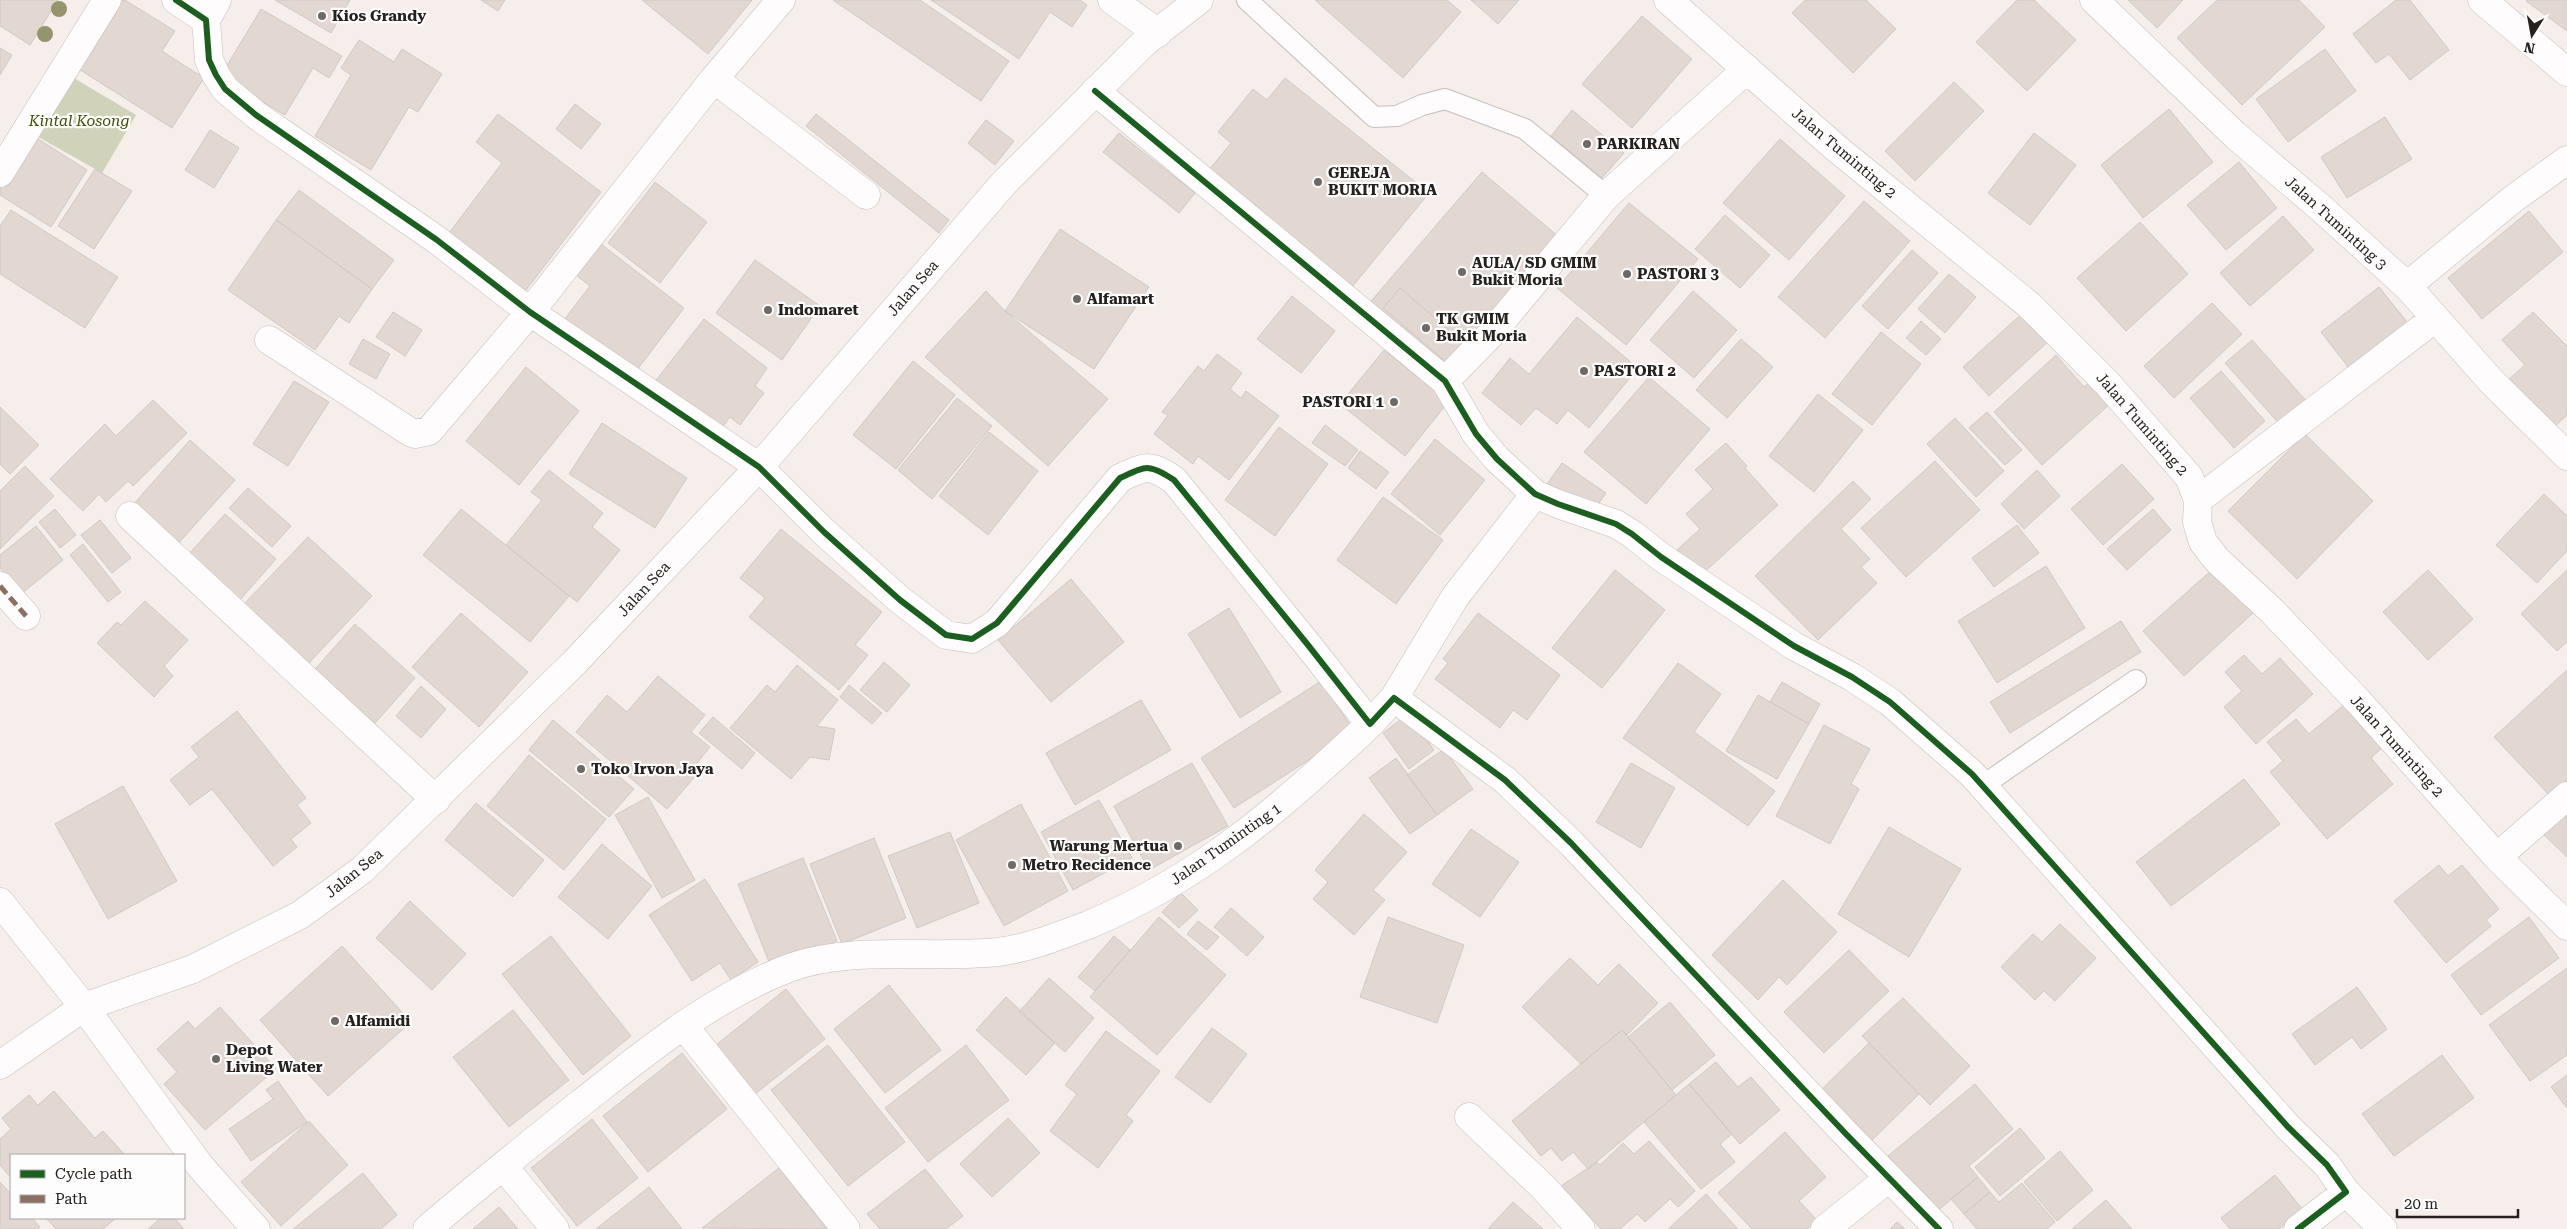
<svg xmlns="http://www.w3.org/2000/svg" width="2567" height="1229" font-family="'Roboto Serif',serif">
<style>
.forest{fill:#d1d2ba}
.building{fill:#e2d7d1;stroke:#d0c9c6}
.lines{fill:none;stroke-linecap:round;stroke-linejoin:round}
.lane-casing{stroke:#c5bebb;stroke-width:22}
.street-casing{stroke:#c5bebb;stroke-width:29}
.secondary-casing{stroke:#c5bebb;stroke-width:29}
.lane{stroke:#fefcfc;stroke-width:20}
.street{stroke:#fefcfc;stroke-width:28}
.secondary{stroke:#fefcfc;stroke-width:28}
.quiet{stroke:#8d6e63;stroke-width:5;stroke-dasharray:10 5;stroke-linecap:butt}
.cycleway-casing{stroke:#fdfdfd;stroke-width:9}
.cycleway{stroke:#1b5e20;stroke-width:6}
.tree{fill:#94956d}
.poi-dot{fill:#6f6965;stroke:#fdfdfd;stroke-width:2}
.labels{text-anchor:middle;stroke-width:4.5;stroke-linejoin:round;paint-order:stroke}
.poi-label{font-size:15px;font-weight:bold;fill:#26211d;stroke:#fdfdfd;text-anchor:start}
.park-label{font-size:15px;font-style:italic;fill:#434d07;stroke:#fdfdfd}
.street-label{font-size:15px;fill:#26211d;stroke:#fdfdfd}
</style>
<rect width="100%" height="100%" fill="#f6eeea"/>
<!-- forest -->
<path class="forest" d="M57,68L136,115L102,173L28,131Z"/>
<!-- building -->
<path class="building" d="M0,0H58L30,45L0,26Z
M120,0H125L175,31L162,51L204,78L172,128L77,68Z
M275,0H350L331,33Z
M481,0H505L498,11Z
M642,0H752L708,54Z
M833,0H920L1009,61L981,101Z
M931,0H1080L1087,5L1072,27L1050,12L1019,59Z
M1315,0H1447L1461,12L1403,78Z
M1471,0H1519L1498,24Z
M1805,0H1866L1896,29L1853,73L1792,13Z
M2017,0H2034L2076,40L2027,91L1976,42Z
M2128,0H2183L2157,28Z
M2217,0H2299L2325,27L2242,105L2177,38Z
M2396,0H2410L2449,50L2410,80L2389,54L2376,63L2353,34Z
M2527,0H2567V31L2526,1Z
M261,9L342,56L329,78L313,68L285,115L220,77Z
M1642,16L1692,59L1632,128L1582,84Z
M359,40L394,62L402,49L442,74L418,112L409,107L371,170L315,136L351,75L341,68Z
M0,48L12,55L0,75Z
M2325,49L2356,91L2288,142L2256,99Z
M1285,78L1429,193L1352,287L1208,171L1231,143L1218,132L1253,89L1267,100Z
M1954,82L1984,111L1915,181L1885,151Z
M575,104L601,124L581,149L556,129Z
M2169,109L2213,162L2143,218L2101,165Z
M1572,110L1624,153L1602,178L1551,136Z
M498,114L601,192L523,294L446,237L502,163L476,142Z
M816,114L949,220L939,233L806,126Z
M2385,117L2412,159L2347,198L2321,157Z
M986,120L1014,141L995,165L968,143Z
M210,130L239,148L214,188L185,170Z
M1119,133L1195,193L1179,213L1103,152Z
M2034,133L2076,165L2030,225L1988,193Z
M32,135L87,170L51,227L0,195V185Z
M1780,139L1845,196L1789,260L1723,203Z
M2239,162L2277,208L2226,250L2187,205Z
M95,169L132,191L94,249L58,226Z
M1482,172L1559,237L1443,372L1366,307Z
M655,182L707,222L660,283L608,243Z
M299,190L394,260L372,289L276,220Z
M1864,201L1910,241L1825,338L1778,297Z
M1629,203L1698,259L1626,345L1557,288Z
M11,210L118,277L85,328L0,274V226Z
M2529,211L2563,252L2482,319L2448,278Z
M1725,215L1770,255L1740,288L1695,249Z
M2283,216L2314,250L2250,306L2220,273Z
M276,220L372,289L349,323L339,316L315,350L228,290Z
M2140,222L2188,274L2126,331L2077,278Z
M1060,229L1149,287L1094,369L1005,311Z
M597,241L684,308L634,374L564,320L590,286L572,272Z
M1912,250L1938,273L1888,329L1862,306Z
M755,260L820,306L782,360L716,313Z
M1949,274L1976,297L1945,333L1918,309Z
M2379,287L2411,327L2352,372L2321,332Z
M1400,288L1469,347L1452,367L1383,308Z
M986,291L1005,311L1108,399L1048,466L925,357Z
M1693,291L1737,330L1694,378L1650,340Z
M1292,296L1335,331L1301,373L1257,339Z
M2212,303L2242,334L2174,398L2144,366Z
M2027,309L2052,338L1989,396L1963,367Z
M393,312L422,330L405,356L376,337Z
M2533,312L2567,346V415L2551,430L2506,382L2525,365L2502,340Z
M1577,317L1638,368L1589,428L1568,410L1557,424L1536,408L1521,425L1482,393L1510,358L1529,374Z
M704,319L767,368L755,386L764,393L740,425L730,417L718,433L653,384Z
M1921,321L1941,339L1926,355L1906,338Z
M1881,332L1921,364L1872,425L1832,394Z
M363,339L390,354L376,379L349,364Z
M1741,339L1773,367L1727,418L1696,390Z
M2252,340L2310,405L2283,428L2225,363Z
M1384,350L1449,401L1405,456L1340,404Z
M1217,354L1242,373L1230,389L1241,398L1246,391L1279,416L1229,480L1198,456L1193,464L1154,434L1168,415L1162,412L1198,366L1204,371Z
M2056,355L2084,387L2090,382L2111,403L2042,465L1994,412Z
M913,361L955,395L896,469L853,435Z
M526,367L579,411L519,485L466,441Z
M2221,371L2265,421L2234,448L2190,398Z
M1649,377L1710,429L1646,504L1584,452Z
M294,381L329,402L288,466L253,444Z
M1818,394L1863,430L1814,492L1769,456Z
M957,398L992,426L932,499L898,470Z
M153,400L187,433L133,486L128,481L106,502L99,494L83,511L50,479L105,424L116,436Z
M0,407L39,445L10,474L0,464Z
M1987,412L2022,450L2005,465L1969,428Z
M1955,418L2004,471L1976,497L1927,444Z
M602,423L687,478L655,528L569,474Z
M1325,425L1358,450L1345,466L1312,443Z
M1279,427L1328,464L1275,536L1225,500Z
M989,432L1038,471L988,535L939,496Z
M2305,434L2373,501L2297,579L2228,511Z
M1435,439L1485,480L1440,535L1391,494Z
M190,440L235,480L177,545L132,506Z
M1726,443L1747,466L1745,468L1778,505L1700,576L1677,550L1700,529L1686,514L1713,489L1695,470Z
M1360,451L1389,472L1376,489L1348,468Z
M1935,461L1980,510L1906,577L1861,528Z
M1562,463L1606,493L1591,515L1547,484Z
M2122,464L2154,499L2103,545L2071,509Z
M25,466L54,496L0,549V491Z
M549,470L603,513L592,527L620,550L577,602L506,545L542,500L531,492Z
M2037,470L2060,496L2024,529L2001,504Z
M1853,481L1871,499L1841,529L1870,559L1861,567L1877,583L1818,640L1755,576Z
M248,488L291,526L272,547L229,508Z
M2544,494L2567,516V551L2537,583L2496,545Z
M1383,497L1443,540L1396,604L1337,560Z
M55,509L76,535L60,548L39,522Z
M461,509L569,596L530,642L423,555Z
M2153,509L2171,530L2127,570L2107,549Z
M225,514L276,559L239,601L187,556Z
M100,520L131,558L112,573L81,535Z
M2017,525L2039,553L1994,587L1972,558Z
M36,526L63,560L21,594L0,568V555Z
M781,529L882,612L855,645L868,655L839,690L749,617L765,598L740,578Z
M308,537L372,596L308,664L244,604Z
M83,544L121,592L108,602L70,555Z
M2046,566L2085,628L1997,683L1958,621Z
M2213,569L2253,613L2184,676L2143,631Z
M1615,570L1665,610L1602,688L1552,648Z
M2428,570L2473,619L2428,660L2383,612Z
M2567,570V642L2557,651L2521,614Z
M1071,579L1124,642L1051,702L998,640Z
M145,601L188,640L164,666L173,676L154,697L97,643L117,622L121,625Z
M1229,608L1281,692L1240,718L1188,634Z
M461,613L528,672L479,727L412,667Z
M1478,613L1560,675L1527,720L1513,710L1500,728L1435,679L1448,663L1443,659Z
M2121,621L2141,652L2010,733L1990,702Z
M355,624L415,678L369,730L309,676Z
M2244,655L2262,674L2280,658L2313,694L2256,744L2224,707L2242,691L2225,672Z
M884,662L910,685L887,712L860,690Z
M1678,663L1721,694L1694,732L1775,791L1748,826L1623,738Z
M797,665L838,700L817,726L835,729L829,760L810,757L791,779L730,728L767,685L775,692Z
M2567,670V782L2551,797L2494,737Z
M658,676L705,715L691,732L710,747L693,768L699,772L667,809L576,732L607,695L627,712Z
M1321,681L1354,731L1234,808L1201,758Z
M1782,682L1820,704L1809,724L1770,702Z
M849,685L882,713L872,724L840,697Z
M421,686L446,709L421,738L396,716Z
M1758,695L1809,724L1777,779L1726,751Z
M1141,700L1171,750L1075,805L1046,753Z
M2345,704L2382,748L2371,758L2393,784L2327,839L2270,772L2283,761L2267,742L2296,719L2309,734Z
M237,711L306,798L297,805L311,823L291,839L297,847L273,866L212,789L190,805L170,780L199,757L191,747Z
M1408,714L1434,750L1409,769L1383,733Z
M713,717L755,753L742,769L699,733Z
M553,720L634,789L609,817L529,750Z
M1824,725L1870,749L1851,784L1859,789L1830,844L1776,816Z
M1444,749L1473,789L1437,815L1407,775Z
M529,755L606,819L564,870L487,806Z
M1396,758L1437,815L1410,834L1369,778Z
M1192,763L1228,826L1149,870L1114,806Z
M1631,763L1675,788L1641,848L1596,822Z
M2244,779L2280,824L2171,906L2136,862Z
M123,786L177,881L108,919L55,824Z
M648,797L695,880L662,898L615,815Z
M1099,800L1132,858L1073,890L1041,832Z
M476,803L544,860L513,897L445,840Z
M1021,804L1068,891L1004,926L956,840Z
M2567,811V857L2544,835Z
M1364,814L1407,852L1373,890L1385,900L1354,935L1313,899L1328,882L1315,870Z
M1889,827L1961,869L1909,957L1838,914Z
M1471,829L1519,862L1480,917L1432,884Z
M950,832L979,903L917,928L888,856Z
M874,838L906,918L842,944L810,864Z
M602,844L652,886L608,939L558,897Z
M803,858L837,941L771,967L738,884Z
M2439,865L2448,876L2462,865L2499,909L2486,920L2491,926L2446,963L2394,901Z
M705,879L758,962L731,980L720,963L692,981L649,915Z
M1783,880L1837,932L1787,985L1779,977L1758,1000L1712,955Z
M1181,893L1198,910L1179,928L1162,912Z
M410,901L466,954L432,990L376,938Z
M1231,908L1264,937L1247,956L1214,927Z
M1159,917L1226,975L1157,1055L1090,997Z
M1388,917L1464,945L1437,1023L1360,997Z
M2529,917L2559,958L2481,1015L2451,975Z
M1198,921L1219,937L1207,950L1187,934Z
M2060,924L2096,958L2055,1001L2044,991L2035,1000L2001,967L2033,934L2042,942Z
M551,936L631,1036L583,1075L502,974Z
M1114,936L1130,950L1095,991L1078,977Z
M342,946L411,1022L328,1096L260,1020Z
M1849,950L1889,991L1824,1053L1784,1012Z
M1570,958L1598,985L1619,964L1658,1003L1627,1035L1622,1030L1581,1064L1522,1007Z
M2567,968V1055L2530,1081L2489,1025Z
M1049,978L1094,1018L1065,1052L1019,1012Z
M889,985L941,1050L885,1093L834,1029Z
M2357,987L2387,1029L2361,1049L2352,1037L2315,1065L2292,1034Z
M786,989L825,1039L755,1094L716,1045Z
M1006,997L1055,1043L1026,1075L976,1030Z
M1903,998L1970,1066L1930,1105L1862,1036Z
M1670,1002L1715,1055L1672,1090L1628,1037Z
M220,1007L276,1069L205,1130L164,1084L177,1072L157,1049L188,1021L195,1029Z
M513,1010L569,1080L509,1127L453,1057Z
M1212,1028L1247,1054L1210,1103L1175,1077Z
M1622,1030L1676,1095L1588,1169L1573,1152L1562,1161L1551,1148L1541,1156L1512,1121Z
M1106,1031L1160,1071L1126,1115L1133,1121L1098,1168L1050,1131L1077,1094L1065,1085Z
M1869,1043L1919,1094L1870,1142L1820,1091Z
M828,1045L905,1142L848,1186L771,1090Z
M966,1045L1009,1100L928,1162L885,1108Z
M682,1053L727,1109L648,1172L603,1116Z
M2442,1055L2474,1098L2394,1156L2362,1114Z
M1716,1062L1738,1087L1751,1077L1780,1110L1740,1144L1689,1084Z
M2567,1075V1108L2551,1087Z
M278,1081L307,1122L251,1161L229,1129L273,1099L266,1090Z
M1689,1084L1732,1134L1720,1144L1735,1162L1701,1189L1644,1122Z
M1975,1084L2013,1129L1969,1166L1978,1177L1936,1212L1888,1156Z
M54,1091L95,1138L103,1131L125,1155H11V1178L0,1165V1139L11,1129L2,1118L29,1095L38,1105Z
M1008,1118L1040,1153L992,1197L960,1164Z
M592,1119L638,1178L577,1226L531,1168Z
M309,1121L348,1165L281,1226L241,1182Z
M2020,1128L2045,1158L2000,1196L1975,1167Z
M1785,1132L1826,1177L1799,1201L1817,1220L1807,1229H1752L1718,1193Z
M1649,1141L1695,1191L1678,1207L1670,1199L1645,1222L1637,1214L1620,1229H1601L1561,1186L1597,1162L1600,1165L1623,1143L1634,1154Z
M2060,1151L2093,1190L2057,1221L2024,1182Z
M779,1168L827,1229L702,1228Z
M925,1169L963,1216L946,1229H880L867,1214Z
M363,1173L397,1215L381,1229H293Z
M2275,1175L2303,1210L2279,1229H2230L2221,1218Z
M1978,1177L1990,1192L1964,1214L1951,1199Z
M0,1182L11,1194V1218H32L40,1227L38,1229H0Z
M2022,1183L2055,1222L2047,1229H1977L1964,1214L1990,1192L1999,1202Z
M649,1187L682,1229H596Z
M1706,1194L1738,1229H1668Z
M2106,1200L2132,1229H2072Z
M1513,1202L1543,1229H1488Z
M499,1207L518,1229H473Z
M46,1218H116L103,1229H56Z
M161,1218H174L184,1229H148Z
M1897,1222L1905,1229H1890Z"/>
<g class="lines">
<defs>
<path id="lane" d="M1247,0L1374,117L1397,116L1422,105L1445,99L1525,129L1606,196
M1982,786L2136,680"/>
<path id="street" d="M176,0L206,20L209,60L216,75L225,89L256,115L437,240L530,312L759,467L824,532L900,600L946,635L972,639L997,623L1120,478C1146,466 1149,463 1174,480L1308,645L1370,724L1394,698L1505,780L1571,843L1846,1134L1939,1229
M1112,0L1158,33
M1668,0L1836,148L2029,305L2107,383L2189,477L2198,500L2197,522L2203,542L2217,560L2272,611L2358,701L2497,857L2567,926
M2094,0L2235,135L2322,209L2407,286L2492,382L2567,456
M2482,0L2567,72
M206,20L217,0
M714,79L866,195
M1095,91L1445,381L1476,434L1497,459L1535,494L1558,504L1616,524L1632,534L1661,557L1794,646L1852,677L1890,702L1972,774L2288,1127L2327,1165L2346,1192L2298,1229
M0,173L107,0
M2407,286L2513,199L2567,160
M269,340L410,432L415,434L429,431L530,312L714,79L781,0
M1445,381L1490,335L1606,196L1747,69
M2198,500L2434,319
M130,516L436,800
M0,586L26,616
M1394,698L1455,597L1535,494
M2497,857L2567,796
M0,902L84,1007L200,1166L256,1229
M683,1025L846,1229
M1469,1117L1543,1187L1581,1229
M503,1166L555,1229
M2346,1192L2383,1229
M427,1229C477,1186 529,1145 581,1103C646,1052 711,998 789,968C852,945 931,959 998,952C1029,948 1059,936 1088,925C1201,878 1282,807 1370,724
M1825,1229L1889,1178"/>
<path id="secondary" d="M0,1065L84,1007L193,969L300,915L362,870L575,662L759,467L1004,183L1145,42L1199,0"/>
</defs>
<!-- lane casing -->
<use href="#lane" class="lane-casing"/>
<!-- street casing -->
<use href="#street" class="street-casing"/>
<!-- secondary casing -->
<use href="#secondary" class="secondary-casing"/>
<!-- lane -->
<use href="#lane" class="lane"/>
<!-- street -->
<use href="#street" class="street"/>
<!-- secondary -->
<use href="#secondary" class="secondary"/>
<!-- quiet -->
<path class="quiet" d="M0,586L26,616"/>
<defs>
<path id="cycleway" d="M176,0L206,20L209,60L216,75L225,89L256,115L437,240L530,312L759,467L824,532L900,600L946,635L972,639L997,623L1120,478C1146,466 1149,463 1174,480L1308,645L1370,724L1394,698L1505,780L1571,843L1846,1134L1939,1229
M1095,91L1445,381L1476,434L1497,459L1535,494L1558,504L1616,524L1632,534L1661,557L1794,646L1852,677L1890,702L1972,774L2288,1127L2327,1165L2346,1192L2298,1229"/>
</defs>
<!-- cycleway casing -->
<use href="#cycleway" class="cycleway-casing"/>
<!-- cycleway -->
<use href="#cycleway" class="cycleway"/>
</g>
<!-- trees -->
<g class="tree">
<circle cx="59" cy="9" r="8"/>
<circle cx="45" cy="34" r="8"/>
</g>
<!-- markers -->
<g class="poi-dot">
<circle cx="322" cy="16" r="5"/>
<circle cx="1587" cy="144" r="5"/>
<circle cx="1318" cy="182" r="5"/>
<circle cx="1462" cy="272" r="5"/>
<circle cx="1627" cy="274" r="5"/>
<circle cx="1077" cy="299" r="5"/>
<circle cx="768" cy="310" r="5"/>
<circle cx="1426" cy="328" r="5"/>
<circle cx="1584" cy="371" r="5"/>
<circle cx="1394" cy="402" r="5"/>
<circle cx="581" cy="769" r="5"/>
<circle cx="1178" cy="846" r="5"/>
<circle cx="1012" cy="865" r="5"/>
<circle cx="335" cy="1021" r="5"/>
<circle cx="216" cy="1059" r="5"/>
</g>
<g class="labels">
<!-- poi labels -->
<g class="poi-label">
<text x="332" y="21">Kios Grandy</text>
<text x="1597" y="149">PARKIRAN</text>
<text x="1328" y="178">GEREJA<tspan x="1328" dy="17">BUKIT MORIA</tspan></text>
<text x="1472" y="268">AULA/ SD GMIM<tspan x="1472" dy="17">Bukit Moria</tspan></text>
<text x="1637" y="279">PASTORI 3</text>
<text x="1087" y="304">Alfamart</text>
<text x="778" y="315">Indomaret</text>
<text x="1436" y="324">TK GMIM<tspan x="1436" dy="17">Bukit Moria</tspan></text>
<text x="1594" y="376">PASTORI 2</text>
<text x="1384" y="407" text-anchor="end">PASTORI 1</text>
<text x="591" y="774">Toko Irvon Jaya</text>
<text x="1168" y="851" text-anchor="end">Warung Mertua</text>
<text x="1022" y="870">Metro Recidence</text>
<text x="345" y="1026">Alfamidi</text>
<text x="226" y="1055">Depot<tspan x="226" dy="17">Living Water</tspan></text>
</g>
<!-- park labels -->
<g class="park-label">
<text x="79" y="126">Kintal Kosong</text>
</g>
<!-- street labels -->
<g class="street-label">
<text transform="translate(1844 153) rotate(40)" y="5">Jalan Tuminting 2</text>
<text transform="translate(2336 223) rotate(42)" y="5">Jalan Tuminting 3</text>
<text transform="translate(913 288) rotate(-49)" y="5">Jalan Sea</text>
<text transform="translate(2142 424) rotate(49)" y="5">Jalan Tuminting 2</text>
<text transform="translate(644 589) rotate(-47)" y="5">Jalan Sea</text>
<text transform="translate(2397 746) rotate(48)" y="5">Jalan Tuminting 2</text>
<text transform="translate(1226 844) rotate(-35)" y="5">Jalan Tuminting 1</text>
<text transform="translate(354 873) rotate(-39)" y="5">Jalan Sea</text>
</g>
</g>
<!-- legend -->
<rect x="10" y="1154" width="175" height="65" fill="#fdfdfd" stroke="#a7a5a3"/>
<rect x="20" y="1170" width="25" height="8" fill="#1b5e20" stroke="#a7a5a3"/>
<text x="55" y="1179" font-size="15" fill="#26211d">Cycle path</text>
<rect x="20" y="1195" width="25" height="8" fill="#8d6e63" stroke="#a7a5a3"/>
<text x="55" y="1204" font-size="15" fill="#26211d">Path</text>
<!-- north arrow -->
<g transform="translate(2532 35) rotate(191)" stroke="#fdfdfd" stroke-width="4" paint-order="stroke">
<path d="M0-4L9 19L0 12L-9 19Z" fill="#26211d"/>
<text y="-8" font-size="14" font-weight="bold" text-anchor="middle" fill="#26211d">N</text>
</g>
<!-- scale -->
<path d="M2397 1209v8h121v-8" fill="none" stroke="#26211d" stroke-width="2.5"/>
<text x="2404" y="1209" font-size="15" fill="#26211d" stroke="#fdfdfd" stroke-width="4" paint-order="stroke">20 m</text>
</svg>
